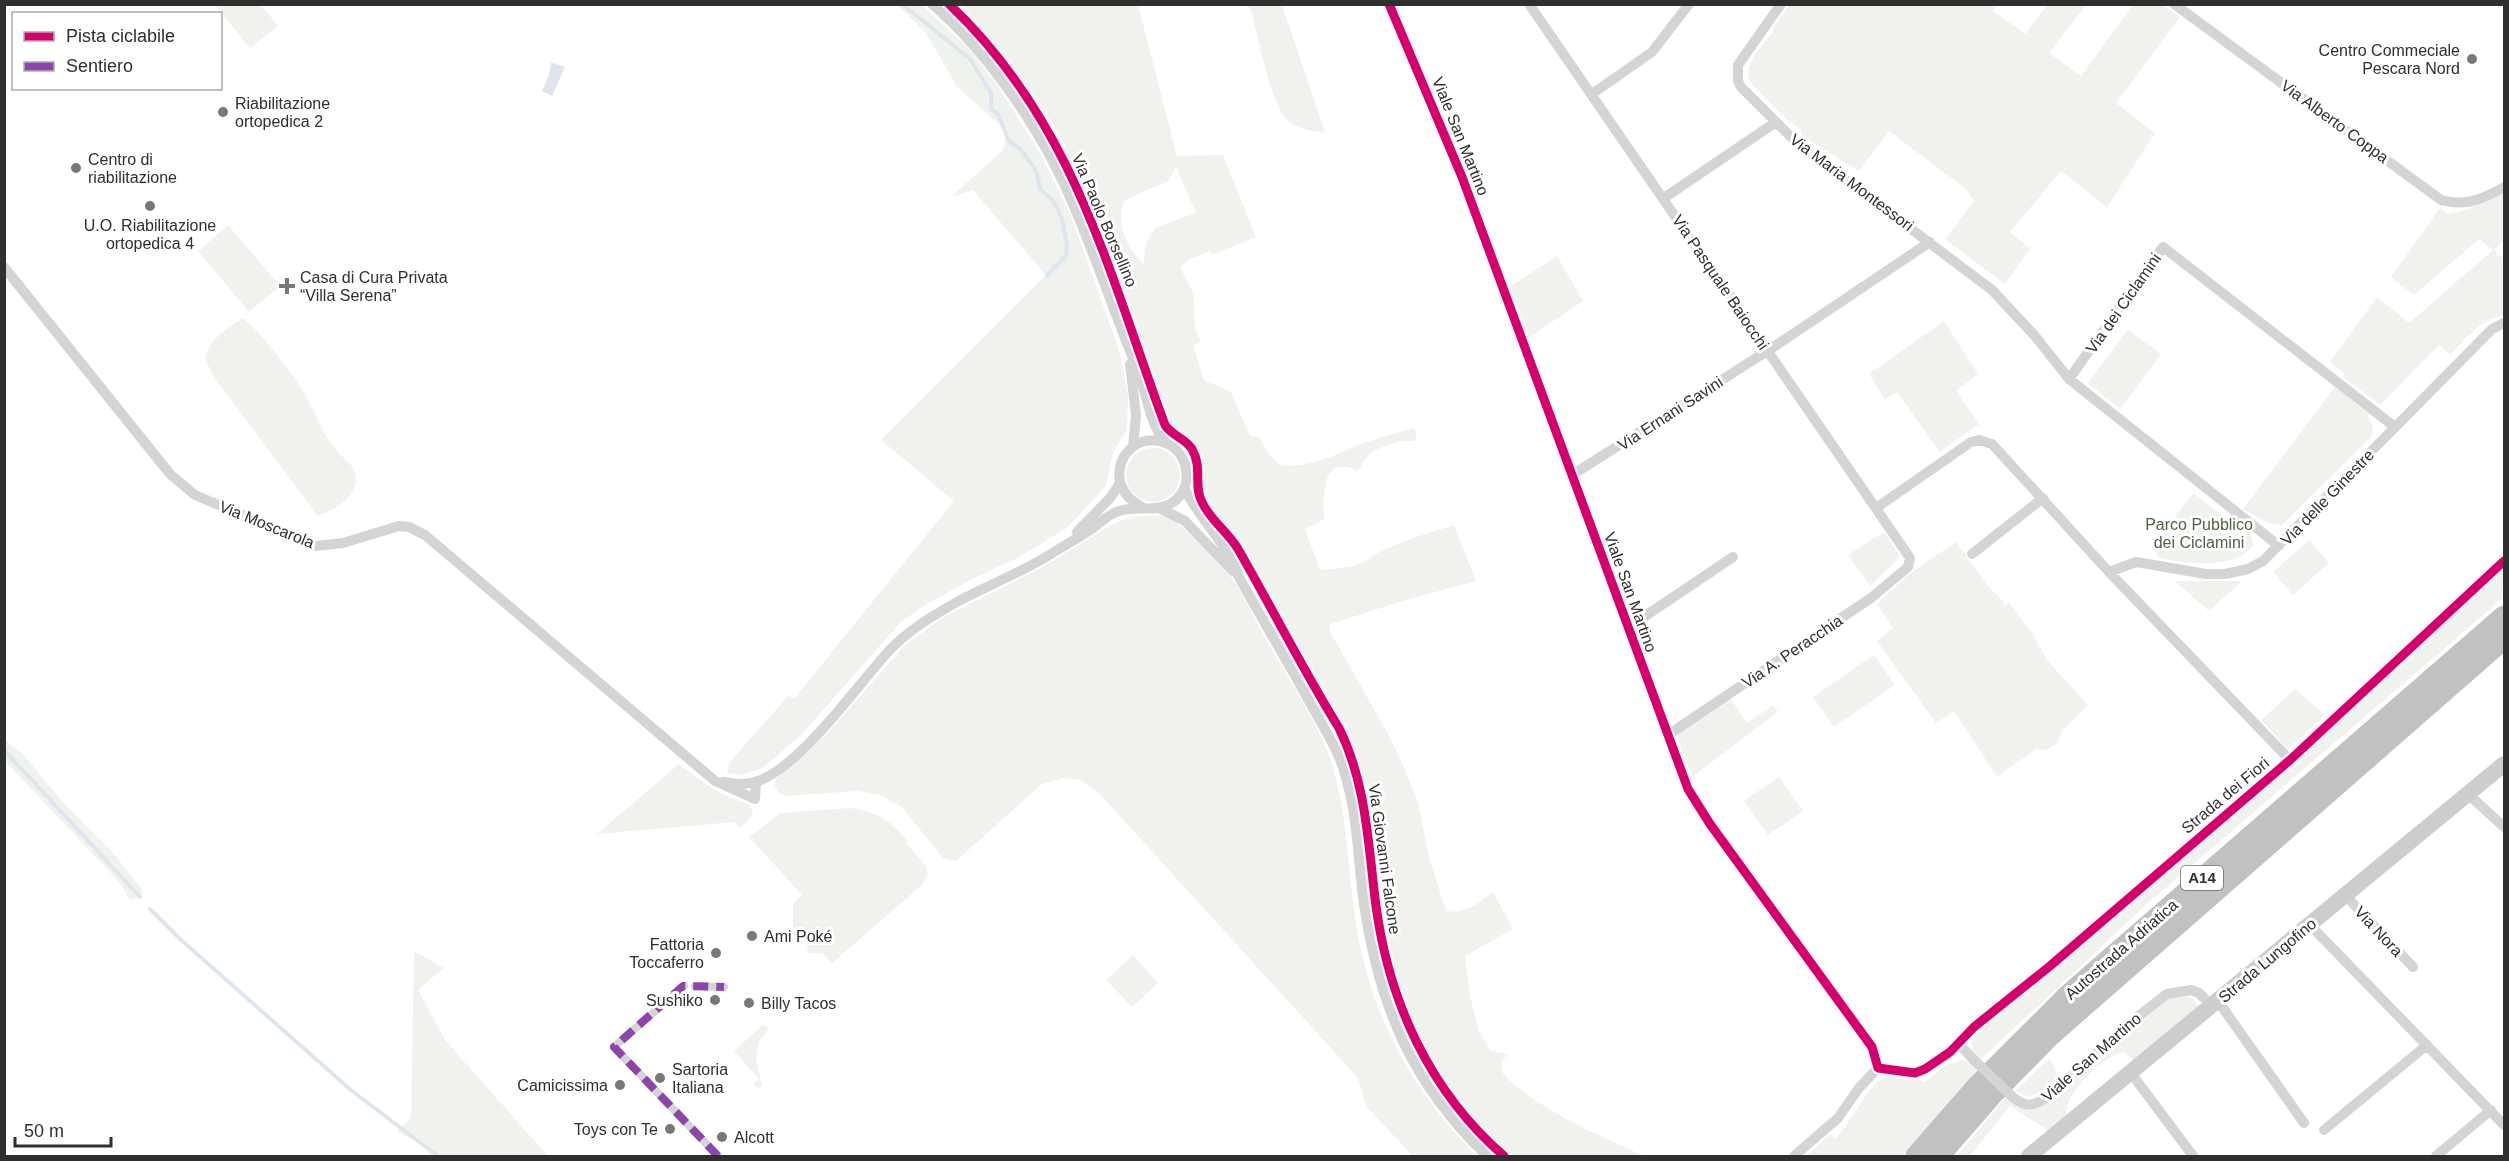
<svg xmlns="http://www.w3.org/2000/svg" width="2509" height="1161" font-family="Arial,sans-serif">
<style>
.green{fill:#f0f3ed;fill-rule:evenodd}
.water{fill:#dde6ef}
.lines{fill:none;stroke-linecap:round;stroke-linejoin:round}
.stream{stroke:#dde6ef;stroke-width:4}
.pedestrian{stroke:#d4d4d4;stroke-width:8}
.minor{stroke:#d4d4d4;stroke-width:10}
.secondary{stroke:#cdcdcd;stroke-width:16}
.motorway{stroke:#c1c1c1;stroke-width:21}
.minor-bridge{stroke:#d4d4d4;stroke-width:10}
.quiet{stroke:#8e44ad;stroke-width:8;stroke-dasharray:15 8;stroke-linecap:butt}
.cycleway-casing{stroke:#fff;stroke-width:13}
.cycleway{stroke:#d6006c;stroke-width:9}
.poi-dot{fill:#787878;stroke:#fff;stroke-width:2}
.labels{text-anchor:middle;stroke-width:6;stroke-linejoin:round;paint-order:stroke}
.shield{fill:#fff;stroke:#6d6d6d;stroke-width:1.5}
.shield-label{font-size:15px;font-weight:bold;fill:#2f2f2f}
.poi-label{font-size:16px;fill:#2f2f2f;stroke:#fff;text-anchor:start}
.street-label{font-size:16px;fill:#2f2f2f;stroke:#fff}
.park-label{font-size:16px;fill:#506542;stroke:#fff}
</style>
<rect width="100%" height="100%" fill="#fff"/>
<!-- green -->
<path class="green" d="M215,5H261L278,26L250,48Z
M897,5H922L972,52L1000,89L1041,155L1071,216L1119,350L1128,394L1127,430L1113,452L1106,486L1068,527L1018,558L976,577L925,605L901,622L801,735L763,768L741,775L727,773L729,763L789,695L794,699L954,501L881,440L1046,275L973,190L951,197L1003,150L1006,138L1000,125L957,87L926,33Z
M959,5H1138L1177,156L1223,155L1256,237L1212,255L1210,251L1188,260L1181,267C1183,277 1191,285 1193,294C1197,314 1190,321 1201,342L1193,345L1204,380L1231,392L1250,436L1259,437L1269,454L1279,465C1311,469 1335,454 1364,443C1380,437 1397,433 1414,428L1417,435L1415,440C1410,443 1406,440 1401,441C1393,443 1378,448 1372,452C1365,456 1363,466 1356,471L1349,467H1336L1328,475C1325,489 1321,505 1325,519L1305,529L1320,570L1351,567L1362,563L1381,551L1413,538L1454,525L1476,581L1402,601L1331,624L1329,630L1388,734L1405,769L1418,803L1430,861L1446,911C1466,914 1477,903 1493,892L1513,929L1465,956L1470,996L1479,1032L1491,1051L1508,1054L1501,1062L1503,1074C1542,1112 1594,1133 1644,1156H1512L1470,1115L1448,1089L1427,1056L1406,1016L1384,943L1367,812L1355,758L1340,724L1238,543L1202,497L1201,467L1194,446L1184,434L1170,425L1165,417C1135,326 1104,235 1063,148L1066,146C1036,94 998,49 959,5ZM1176,167L1196,213L1156,227L1145,245L1144,265C1128,248 1114,223 1125,200L1168,181Z
M1245,5H1282L1325,133C1312,131 1300,130 1289,122C1272,108 1257,34 1251,10Z
M1789,5H1997L1993,11L2025,34L2047,5H2086L2049,53L2081,76L2133,5H2163L2180,17L2116,103L2155,133L2107,207L2061,171L2010,232L2030,249L2005,284L1945,239L1974,201L1966,189L1889,131L1859,171L1801,135V129L1789,122L1752,84C1739,66 1764,45 1774,30L1773,28Z
M2504,193V240L2494,250L2504,259V315C2480,319 2466,338 2450,355L2439,345L2380,405L2343,377L2345,374L2330,362L2377,297L2409,323L2493,250L2479,239L2414,295L2391,277L2440,208L2448,214L2466,210Z
M228,225L280,286L249,312L198,251Z
M1557,256L1583,301L1528,338L1509,287Z
M243,318C263,335 294,375 307,398C316,414 323,435 336,450C344,460 356,465 356,479C355,499 334,510 318,516L213,376L205,358C210,338 227,329 243,318Z
M1944,321L1978,374L1956,391L1979,424L1940,452L1897,392L1885,399L1869,374Z
M2128,330L2161,354L2120,409L2088,383Z
M2335,387L2370,414L2367,417C2374,425 2375,431 2369,439L2282,525L2268,523L2243,509Z
M1126 475a27 27 0 1 1 54 0a27 27 0 1 1-54 0Z
M2193,493L2232,523L2237,517C2248,526 2251,531 2253,545C2236,571 2186,563 2159,558L2152,547Z
M1145,516H1165L1175,521C1192,536 1209,550 1224,568C1241,588 1252,615 1265,638C1286,675 1324,731 1334,771C1350,829 1348,891 1361,950C1378,1029 1420,1100 1477,1156H1413L1366,1106L1358,1078L1098,792L1080,780L1063,778L1042,784L956,861L943,858L902,807L880,795L857,791L785,796C777,792 774,789 775,780L826,735L905,645L945,616L1039,569L1113,524L1131,517Z
M1884,532L1899,554V558L1870,586L1848,555Z
M2309,540L2329,563L2293,595L2273,572Z
M1956,542L1987,585L2004,602L2003,607L2009,603L2032,633L2047,660L2088,705L2063,730L2056,744L2047,750L2036,749L1997,777L1954,711L1936,723L1877,641L1893,628L1877,604L1908,575Z
M2504,568V597L2147,904L1980,1060C1969,1048 1970,1040 1979,1027L2278,775Z
M2175,581H2242L2209,611Z
M1874,655L1895,685L1834,727L1813,697Z
M2295,689L2325,715L2288,749L2261,720Z
M1730,698L1747,723L1773,705L1778,712L1692,777L1676,734Z
M5,740L22,753L60,799L115,855L143,891L140,897L130,900L120,883L5,761Z
M679,764C698,779 715,792 737,800C745,803 749,803 753,811L751,818L740,828L735,822L597,834Z
M1779,777L1803,811L1768,835L1744,801Z
M850,808C879,812 889,820 908,841L906,843L926,866L928,874L921,886L832,963L822,953H807L808,944L799,936L793,935V904L802,895L749,837L780,813Z
M414,951L444,968L418,990L445,1040L548,1156H433L417,1142L397,1132L411,1117Z
M1133,955L1158,983L1132,1007L1106,980Z
M2182,994L2194,1000L2200,1007L2133,1060L2124,1052C2103,1056 2063,1094 2066,1117L2049,1131L2010,1106L1970,1156H1957L2006,1097C2025,1111 2029,1112 2050,1102L2157,1007L2172,996Z
M763,1025L769,1028L759,1042L756,1058L762,1086L757,1088L753,1084L759,1079L734,1051Z
M2049,1059C2067,1080 2047,1094 2026,1096L2015,1091Z
M1965,1060L1978,1068L1903,1156H1806L1831,1134L1835,1139C1850,1123 1858,1105 1871,1089C1876,1082 1884,1079 1889,1073L1919,1079L1925,1082L1946,1065Z"/>
<!-- water -->
<path class="water" d="M551,62L565,67L552,96L542,91L549,75Z"/>
<g class="lines">
<!-- stream -->
<path class="stream" d="M902,4L970,59L991,93V109L998,114L1009,141L1020,149L1034,167L1037,174L1040,189L1054,202L1062,219L1067,244L1066,256L1047,275
M4,750L140,897
M150,909L180,939L352,1091L438,1156"/>
<!-- pedestrian -->
<path class="pedestrian" d="M684,986L614,1047L718,1156
M695,986L724,987"/>
<!-- minor -->
<path class="minor" d="M932,4C991,55 1046,137 1075,209C1097,261 1115,314 1136,366C1147,392 1148,420 1165,443
M1389,4L1462,177L1688,789L1710,824L1872,1047L1878,1068L1915,1073L1925,1069L1950,1052L1974,1027L2050,966L2290,760L2504,561
M1529,4L1910,558L1908,567L1871,598L1668,735
M1781,4L1738,65V81L1741,87L1797,143L1992,290L2035,336L2069,379
M2174,4L2441,200C2466,207 2483,199 2504,187
M1592,94L1652,52L1689,4
M1664,198L1776,122
M4,267L170,474L195,495L316,546L343,543L399,526L409,527L425,535L715,781L755,799L756,782
M1130,364L1136,415L1133,447
M1572,475L1772,348L1930,242
M1184,488C1200,520 1227,543 1239,577C1263,621 1289,664 1313,708C1325,730 1340,753 1346,778C1358,818 1358,863 1364,904C1379,1006 1412,1084 1487,1156
M1159,508L1185,521L1233,571
M1876,508L1971,442L1979,440L1992,444L2109,572L2290,760
M1077,532L1110,498L1120,483
M2279,546L2069,379L2163,247L2395,427
M1972,554L2043,498
M2109,572L2136,562L2206,574H2225L2248,569L2263,561L2492,329L2504,323
M1629,627L1733,557
M723,782C733,784 745,785 755,782C798,770 857,686 887,653C907,631 932,616 957,602C986,586 1018,574 1046,557C1062,547 1078,538 1093,528C1101,522 1109,514 1119,511C1138,505 1160,514 1176,500C1194,483 1188,453 1166,443C1126,427 1097,484 1142,507
M2468,794L2504,827
M2345,895L2413,967
M2310,925L2504,1125
M2218,1001L2304,1123
M1959,1044L1974,1060
M2131,1073L2193,1156
M2014,1098C2028,1109 2035,1105 2049,1096L2136,1018L2167,994L2191,990L2199,993L2212,1006
M2324,1130L2427,1045
M1794,1156L1838,1118L1859,1088L1878,1068
M2436,1156L2491,1110"/>
<!-- secondary -->
<path class="secondary" d="M2029,1156L2504,764"/>
<!-- motorway -->
<path class="motorway" d="M1916,1156L1977,1086L2068,995L2504,616
M1939,1156L1992,1095L2051,1035L2504,639"/>
<!-- minor-bridge -->
<path class="minor-bridge" d="M1974,1060L2014,1098"/>
<!-- quiet -->
<path class="quiet" d="M718,1156L614,1047L683,986L724,987"/>
<defs>
<path id="cycleway" d="M949,4C1074,122 1108,271 1165,425C1172,436 1185,438 1192,449C1203,468 1193,486 1202,502C1210,520 1228,532 1238,549C1272,608 1303,670 1339,728C1367,785 1368,845 1376,906C1389,1002 1430,1092 1504,1156
M1389,4L1462,177L1688,789L1710,824L1872,1047L1878,1068L1915,1073L1925,1069L1950,1052L1974,1027L2050,966L2290,760L2504,561"/>
</defs>
<!-- cycleway casing -->
<use href="#cycleway" class="cycleway-casing"/>
<!-- cycleway -->
<use href="#cycleway" class="cycleway"/>
</g>
<!-- markers -->
<g class="poi-dot">
<circle cx="2472" cy="59" r="6"/>
<circle cx="223" cy="112" r="6"/>
<circle cx="76" cy="168" r="6"/>
<circle cx="150" cy="206" r="6"/>
<path d="M284 277h6v6h6v6h-6v6h-6v-6h-6v-6h6z"/>
<circle cx="752" cy="936" r="6"/>
<circle cx="716" cy="953" r="6"/>
<circle cx="715" cy="1000" r="6"/>
<circle cx="749" cy="1003" r="6"/>
<circle cx="660" cy="1078" r="6"/>
<circle cx="620" cy="1085" r="6"/>
<circle cx="670" cy="1129" r="6"/>
<circle cx="722" cy="1137" r="6"/>
</g>
<g class="labels">
<!-- shield labels -->
<rect class="shield" x="2181" y="866" width="42" height="24" rx="4.5"/>
<g class="shield-label">
<text x="2202" y="883">A14</text>
</g>
<!-- poi labels -->
<g class="poi-label">
<text x="2460" y="56" text-anchor="end">Centro Commeciale<tspan x="2460" dy="18">Pescara Nord</tspan></text>
<text x="235" y="109">Riabilitazione<tspan x="235" dy="18">ortopedica 2</tspan></text>
<text x="88" y="165">Centro di<tspan x="88" dy="18">riabilitazione</tspan></text>
<text x="150" y="231" text-anchor="middle">U.O. Riabilitazione<tspan x="150" dy="18">ortopedica 4</tspan></text>
<text x="300" y="283">Casa di Cura Privata<tspan x="300" dy="18">“Villa Serena”</tspan></text>
<text x="764" y="942">Ami Poké</text>
<text x="704" y="950" text-anchor="end">Fattoria<tspan x="704" dy="18">Toccaferro</tspan></text>
<text x="703" y="1006" text-anchor="end">Sushiko</text>
<text x="761" y="1009">Billy Tacos</text>
<text x="672" y="1075">Sartoria<tspan x="672" dy="18">Italiana</tspan></text>
<text x="608" y="1091" text-anchor="end">Camicissima</text>
<text x="658" y="1135" text-anchor="end">Toys con Te</text>
<text x="734" y="1143">Alcott</text>
</g>
<!-- street labels -->
<g class="street-label">
<text transform="translate(2335 121) rotate(36)" y="6">Via Alberto Coppa</text>
<text transform="translate(1461 136) rotate(68)" y="6">Viale San Martino</text>
<text transform="translate(1852 182) rotate(37)" y="6">Via Maria Montessori</text>
<text transform="translate(1105 220) rotate(67)" y="6">Via Paolo Borsellino</text>
<text transform="translate(1721 282) rotate(56)" y="6">Via Pasquale Baiocchi</text>
<text transform="translate(2123 303) rotate(-55)" y="6">Via dei Ciclamini</text>
<text transform="translate(1670 413) rotate(-33)" y="6">Via Ernani Savini</text>
<text transform="translate(2327 497) rotate(-46)" y="6">Via delle Ginestre</text>
<text transform="translate(267 524) rotate(22)" y="6">Via Moscarola</text>
<text transform="translate(1631 592) rotate(70)" y="6">Viale San Martino</text>
<text transform="translate(1792 651) rotate(-34)" y="6">Via A. Peracchia</text>
<text transform="translate(2225 795) rotate(-40)" y="6">Strada dei Fiori</text>
<text transform="translate(1385 859) rotate(82)" y="6">Via Giovanni Falcone</text>
<text transform="translate(2379 931) rotate(47)" y="6">Via Nora</text>
<text transform="translate(2121 949) rotate(-41)" y="6">Autostrada Adriatica</text>
<text transform="translate(2267 960) rotate(-40)" y="6">Strada Lungofino</text>
<text transform="translate(2091 1057) rotate(-41)" y="6">Viale San Martino</text>
</g>
<!-- park labels -->
<g class="park-label">
<text x="2199" y="530">Parco Pubblico<tspan x="2199" dy="18">dei Ciclamini</tspan></text>
</g>
</g>
<!-- border -->
<rect width="2509" height="1161" fill="none" stroke="#2f2f2f" stroke-width="12"/>
<!-- legend -->
<rect x="12" y="12" width="210" height="78" fill="#ffffff" stroke="#acacac" stroke-width="1.5"/>
<rect x="24" y="32" width="30" height="9" fill="#d6006c" stroke="#acacac" stroke-width="1.5"/>
<text x="66" y="42" font-size="18" fill="#2f2f2f">Pista ciclabile</text>
<rect x="24" y="62" width="30" height="9" fill="#8e44ad" stroke="#acacac" stroke-width="1.5"/>
<text x="66" y="72" font-size="18" fill="#2f2f2f">Sentiero</text>
<!-- scale -->
<path d="M15 1137v9h96v-9" fill="none" stroke="#2f2f2f" stroke-width="3"/>
<text x="24" y="1137" font-size="18" fill="#2f2f2f" stroke="#ffffff" stroke-width="4.5" paint-order="stroke">50 m</text>
</svg>
